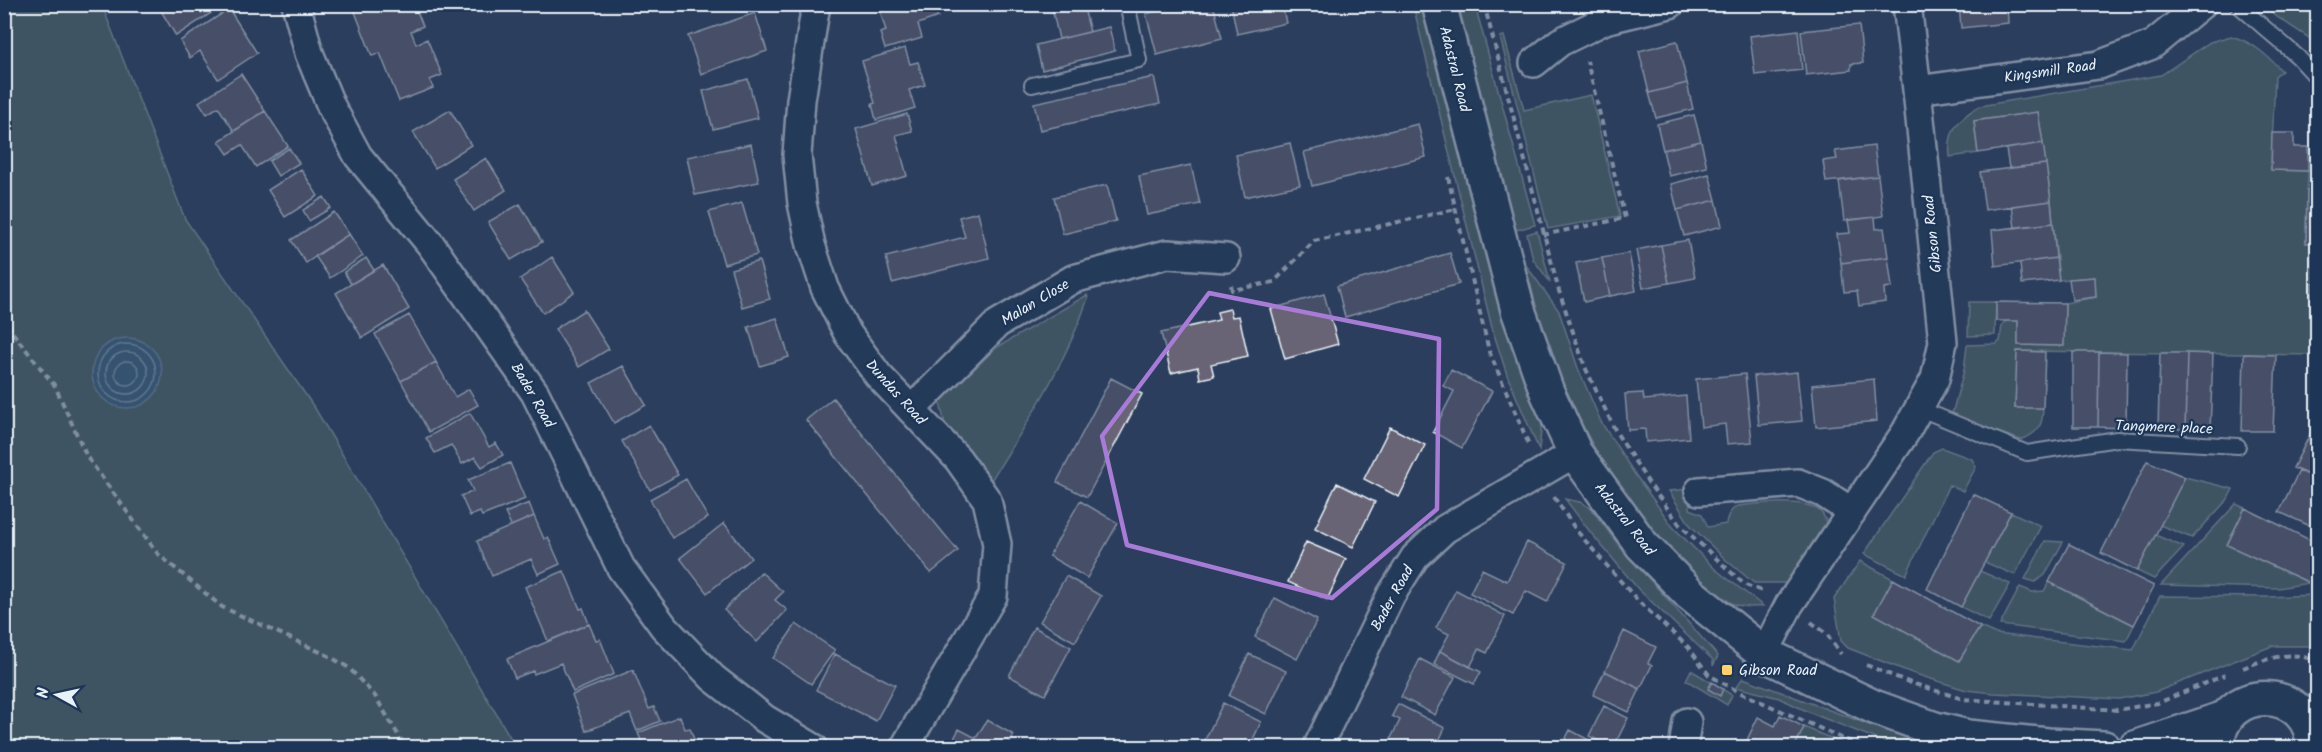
<svg xmlns="http://www.w3.org/2000/svg" width="2322" height="752" font-family="Kalam,sans-serif">
<style>
.green{fill:#596f6b;stroke:#a0b0b2;stroke-width:1.5}
.water{fill:#416d87;stroke:#84a2b4;stroke-width:1.5}
.lines{fill:none;stroke-linecap:round;stroke-linejoin:round}
.shore{stroke:#a5bccb;stroke-width:1.5}
.building{fill:#686474;stroke:#e8f1f8;stroke-width:1.5}
.service-casing{stroke:#e8f1f8;stroke-width:18}
.minor-casing{stroke:#e8f1f8;stroke-width:32}
.tertiary-casing{stroke:#e8f1f8;stroke-width:38}
.path{stroke:#e8f1f8;stroke-width:4;stroke-dasharray:6 4.5;stroke-linecap:butt}
.service{stroke:#1d3557;stroke-width:14}
.minor{stroke:#1d3557;stroke-width:27}
.tertiary{stroke:#1d3557;stroke-width:33}
.marked{fill:none;stroke:#a77bd6;stroke-width:4.5;stroke-linejoin:round}
.poi-dot{fill:#ffd166;stroke:#1d3557;stroke-width:2}
.labels{text-anchor:middle;stroke-width:4.5;stroke-linejoin:round;paint-order:stroke}
.street-label{font-size:15px;fill:#e8f1f8;stroke:#1d3557}
.poi-label{font-size:15px;fill:#e8f1f8;stroke:#1d3557;text-anchor:start}
</style>
<rect width="100%" height="100%" fill="#2c3e5d"/>
<filter id="ink" filterUnits="userSpaceOnUse"><feTurbulence type="fractalNoise" baseFrequency=".0167" numOctaves="2"/><feDisplacementMap in="SourceGraphic" scale="12" xChannelSelector="R" yChannelSelector="G"/><feConvolveMatrix kernelMatrix="1 2 1 2 8 2 1 2 1" color-interpolation-filters="sRGB"/></filter>
<g filter="url(#ink)">
<!-- green -->
<path class="green" d="M4,5H102L185,219L316,410L516,747H5Z
M1413,5H1423L1506,330L1542,423L1539,450L1507,375L1492,328Z
M1458,5H1475L1535,225L1516,230Z
M2264,5H2317V43L2277,17Z
M1504,36L1524,110L1591,95L1620,216L1548,229L1500,37Z
M2231,36C2253,42 2267,55 2282,71L2275,76L2271,169L2308,171L2306,242L2317,243V355L2018,351L2015,408H2043C2043,426 2038,433 2021,440L1956,418L1952,414L1964,370L1967,345L1996,344L2000,341L2002,325L2006,321H2018V345L2063,346L2065,303L2096,297L2094,277L2059,280L2051,201L2038,112L1974,121L1978,153L1950,157C1947,131 1958,118 1980,106L2161,75L2210,42Z
M1537,231L1550,282L1533,259L1527,234Z
M1523,261L1559,311L1578,368L1601,422L1634,473L1673,527L1715,569L1763,606C1745,609 1733,605 1717,597C1691,572 1663,546 1641,518C1582,444 1546,352 1523,261Z
M1087,295L1088,298C1066,364 1027,423 990,482L974,455L946,429L940,403L943,398L996,348Z
M1969,302H1996L1995,335L1968,336Z
M1942,448L1972,459L1976,467L1963,491L1949,485L1906,575L1864,554L1933,452Z
M2185,477L2233,489L2228,499L2192,538L2160,525Z
M1690,489V509L1702,514L1708,527L1726,524C1727,515 1730,511 1737,506C1760,504 1842,491 1823,536C1816,552 1802,568 1792,583H1754L1726,560L1690,525L1669,491Z
M1565,499L1580,502L1591,508L1614,539L1718,656L1713,666V660L1639,590L1591,533Z
M2236,504L2245,508L2227,545L2310,583L2278,588L2161,585Z
M2011,512L2041,526L2015,575L1984,562Z
M2155,535L2184,547L2154,579L2137,571Z
M2045,541L2063,542L2045,575L2035,582L2025,579Z
M1860,561L1893,579L1875,614L1959,660L1980,627L1996,634L2133,650L2160,596L2269,597L2313,595L2317,587V648L2314,646H2272L2156,692L2119,699L1993,693L1966,690L1912,673L1848,648L1841,641L1834,599Z
M1980,571L2010,584L1989,621L1961,607Z
M2049,582L2134,625L2126,641L2000,625L2020,587L2032,592L2044,591Z
M1691,670L1732,695L1727,705L1686,680Z
M1743,678L1886,731L1942,747H1897L1813,714L1779,698L1736,687Z
M1804,727L1851,747L1794,748Z"/>
<!-- water -->
<path class="water" d="M92 373a35 35 0 1 1 70 0a35 35 0 1 1-70 0Z"/>
<g class="lines">
<!-- shore -->
<path class="shore" d="M98 373a29 29 0 1 1 58 0a29 29 0 1 1-58 0Z
M106 373a21 21 0 1 1 42 0a21 21 0 1 1-42 0Z
M115 373a12 12 0 1 1 24 0a12 12 0 1 1-24 0Z"/>
</g>
<!-- building -->
<path class="building" d="M157,4H225L176,36Z
M352,4H414L423,26L411,31L416,44L427,39L442,75L430,80L433,88L399,101L380,53L372,56Z
M730,4H747L732,10Z
M878,4H934L938,17L918,24L922,38L885,49L880,33L886,31Z
M1051,4H1083L1090,32L1059,39Z
M1182,4H1213L1222,38L1157,55L1146,14Z
M1231,4H1282L1286,23L1237,34Z
M1330,4H1351L1331,9Z
M1959,4H2007L2008,23L1961,28Z
M229,9L257,53L218,79L200,51L190,58L180,41Z
M755,13L767,51L701,74L688,36Z
M1859,25L1863,63L1851,64V70L1806,75L1801,31Z
M1109,27L1115,51L1042,70L1036,45Z
M1798,30L1802,70L1755,75L1750,36Z
M1677,41L1687,83L1649,93L1639,51Z
M905,48L910,64L918,62L925,85L909,90L915,108L876,120L872,104L875,103L862,61Z
M241,74L265,111L234,131L218,107L207,114L199,102Z
M1154,77L1160,104L1040,130L1034,103Z
M748,79L758,118L713,129L703,91Z
M1687,83L1693,109L1656,118L1649,93Z
M450,110L471,145L435,168L413,132Z
M265,111L288,146L256,167L242,145L228,154L219,141Z
M2038,112L2043,143L1978,153L1974,121Z
M907,114L912,131L896,135L907,176L872,186L856,129Z
M1694,115L1701,141L1663,150L1657,124Z
M1418,124L1426,157L1312,186L1304,152Z
M2272,133H2294V147H2308V171L2271,170Z
M1701,141L1707,167L1669,176L1663,150Z
M1290,143L1300,185L1245,197L1236,155Z
M2043,143L2046,164L2009,168L2006,149Z
M751,144L759,182L695,195L687,157Z
M1874,146L1878,176L1826,182L1823,161L1837,159L1835,151Z
M289,148L299,163L278,176L269,161Z
M486,158L506,190L474,211L453,179Z
M2046,164L2051,201L1985,210L1980,172Z
M1191,165L1200,204L1147,215L1139,176Z
M301,169L318,196L285,217L268,190Z
M1709,174L1716,200L1677,210L1671,184Z
M1878,176L1883,216L1844,221L1839,181Z
M1107,185L1116,221L1063,234L1054,197Z
M2307,190H2318V243H2306Z
M324,197L331,208L309,221L303,210Z
M1716,200L1722,226L1684,236L1677,210Z
M2051,201L2053,223L2015,228L2012,206Z
M742,203L757,255L724,264L709,212Z
M520,204L542,242L511,260L488,222Z
M334,212L349,234L306,263L291,240Z
M978,212L989,258L892,283L886,257L965,237L959,217Z
M1875,217L1876,229L1884,228L1888,257L1841,263L1837,234L1850,233L1848,220Z
M2053,223L2056,258L1995,266L1992,230Z
M349,234L363,256L330,278L315,256Z
M1688,240L1695,278L1669,283L1661,245Z
M1661,245L1669,283L1643,288L1636,250Z
M1450,253L1459,284L1345,317L1337,286Z
M1629,253L1636,291L1610,296L1602,258Z
M552,257L574,292L543,313L520,279Z
M1888,257L1892,287L1884,288L1885,302L1859,306L1857,291L1844,292L1841,263Z
M366,258L374,270L351,284L344,272Z
M1602,258L1610,296L1584,302L1576,263Z
M2056,258L2059,280L2022,284L2020,263Z
M759,261L770,299L742,307L731,269Z
M383,265L409,309L362,338L336,293Z
M2095,277L2096,297L2072,300L2069,279Z
M2312,283H2318V320H2311Z
M1324,294L1338,344L1285,359L1271,309Z
M1996,302L2065,303L2064,346L2018,345V321H1996Z
M1230,309L1232,317L1239,316L1248,356L1211,364L1214,376L1200,379L1198,367L1171,373L1161,333L1219,320L1217,312Z
M584,310L609,349L579,367L555,329Z
M409,315L436,362L401,381L375,334Z
M777,318L789,357L760,366L748,327Z
M2017,351L2045,352L2043,408H2015Z
M2073,352H2099L2098,427H2073Z
M2099,352L2127,353L2126,428L2098,427Z
M2160,353H2187L2185,429H2158Z
M2187,353L2213,354L2210,430L2185,429Z
M2244,354L2276,355L2273,431H2242Z
M436,362L455,397L469,389L478,405L429,432L401,381Z
M623,366L646,405L614,423L591,383Z
M1451,370L1492,391L1462,448L1433,432L1454,391L1443,386Z
M1797,372L1802,421L1759,425L1754,376Z
M1745,374L1752,442L1727,444L1725,424L1701,427L1696,379Z
M1111,378L1142,394L1087,497L1057,482Z
M1874,379L1877,421L1816,427L1812,385Z
M1643,393L1644,400L1686,396L1689,438L1646,442L1645,429L1628,430L1625,394Z
M833,398L958,551L931,573L806,420Z
M470,413L489,447L496,443L503,455L482,467L475,457L462,464L451,445L435,453L426,438Z
M2318,419V479L2293,468Z
M649,425L678,475L650,490L622,441Z
M1390,427L1425,445L1399,497L1364,479Z
M2147,461L2185,477L2137,571L2101,553Z
M510,463L525,499L482,516L480,512L470,516L461,496L473,491L468,480Z
M2299,471L2318,479L2317,529L2279,512Z
M686,479L708,518L672,538L650,499Z
M1337,483L1375,502L1353,547L1315,528Z
M1973,494L2011,512L1961,607L1927,589Z
M1080,501L1118,523L1087,578L1049,556Z
M529,503L534,516L511,526L505,513Z
M2245,508L2318,544V567L2310,583L2227,545Z
M534,516L544,539L548,537L560,564L538,574L531,559L492,576L477,541Z
M724,523L751,558L707,593L680,558Z
M1306,542L1346,559L1327,600L1288,582Z
M1527,542L1567,562L1547,602L1526,591L1513,615L1470,593L1482,569L1507,581Z
M2069,544L2154,586L2134,625L2049,582Z
M564,571L580,609L583,608L589,624L548,641L525,587Z
M761,572L783,592L775,600L787,610L757,642L724,610Z
M1066,576L1101,596L1075,642L1040,622Z
M1893,579L1980,627L1959,661L1874,614Z
M1456,590L1505,616L1487,653L1479,649L1470,667L1440,651L1449,634L1436,628Z
M1275,598L1317,620L1297,659L1255,637Z
M589,624L596,640L600,639L614,674L573,692L561,663L534,674L533,671L515,678L507,659Z
M796,624L835,650L811,684L773,658Z
M1034,627L1071,647L1045,695L1009,676Z
M1624,631L1656,647L1648,663L1652,665L1640,689L1605,671Z
M1440,651L1481,672L1474,684L1434,664Z
M835,654L895,685L876,721L816,690Z
M1249,654L1286,671L1266,714L1229,696Z
M1420,659L1455,677L1435,715L1401,697Z
M633,670L649,709L654,707L660,721L637,731L630,714L586,731L572,695Z
M1605,671L1640,689L1629,712L1593,695Z
M1712,682L1723,689L1720,696L1708,689Z
M1223,703L1261,722L1249,748H1201Z
M1398,704L1445,728L1436,747L1426,741L1423,748H1386L1400,720L1392,716Z
M1604,706L1628,718L1613,748L1589,736Z
M1780,715L1804,727L1794,748H1762L1747,740L1758,717L1775,726Z
M680,716L685,729L690,728L697,748H644L638,733Z
M987,720L1014,735L1007,748H949L959,729L976,738Z
M1570,730L1604,748H1561Z
M1747,740L1762,748H1743Z"/>
<g class="lines">
<defs>
<path id="service" d="M2237,4L2298,57L2318,79
M1032,85L1139,60L1127,4
M1918,408L2027,453L2117,439L2238,446"/>
<path id="minor" d="M296,4L309,53L331,106L358,156L431,245L535,393L621,568L664,627L713,678L765,719L814,748
M816,4L801,100L797,155L802,203L811,245L825,288L848,334L878,375L958,459L987,500L997,544L993,596L904,748
M1534,63L1560,42L1605,20L1670,4
M1917,90L2099,65L2152,45L2202,4
M911,410L997,324L1073,279L1167,254L1226,258
M1699,491L1798,483L1823,493L1852,512
M1764,654L1789,605L1905,433L1935,379L1943,342L1917,90L1907,4
M1317,748L1391,595L1415,557L1445,529L1575,453
M1683,748L1687,722"/>
<path id="tertiary" d="M1439,4L1518,310L1547,392L1575,453L1642,545L1690,594L1764,654L1874,707L1935,729L1968,737L2048,745L2104,748
M2135,748L2225,718
M2217,748C2219,680 2314,684 2313,748"/>
</defs>
<!-- service casing -->
<use href="#service" class="service-casing"/>
<!-- minor casing -->
<use href="#minor" class="minor-casing"/>
<!-- tertiary casing -->
<use href="#tertiary" class="tertiary-casing"/>
<!-- path -->
<path class="path" d="M1484,4L1559,291L1585,367L1616,432L1650,485L1680,525L1745,585L1765,592
M1448,177L1489,351L1530,447
M1543,235L1625,218L1587,61
M1231,285L1232,290L1274,282L1314,241L1456,209
M4,315L12,332
M4,327L12,332L55,386L87,457L158,554L222,607L329,656L349,668L375,696L406,748
M1554,497L1576,530L1602,560L1638,601L1688,647L1709,675L1737,691L1846,740L1869,748
M1811,622L1826,633L1841,654
M1866,665L1911,683L1963,699L2117,710L2158,703L2225,675
M2243,668C2266,659 2296,647 2318,664"/>
<!-- service -->
<use href="#service" class="service"/>
<!-- minor -->
<use href="#minor" class="minor"/>
<!-- tertiary -->
<use href="#tertiary" class="tertiary"/>
</g>
</g>
<!-- marked area -->
<path d="M0 0H2322V752H0ZM1209,293L1439,339L1437,509L1332,598L1127,545L1102,436Z" fill="#2c3e5d" fill-opacity=".55" fill-rule="evenodd"/>
<path class="marked" d="M1209,293L1439,339L1437,509L1332,598L1127,545L1102,436Z"/>
<!-- markers -->
<rect class="poi-dot" x="1721" y="664" width="12" height="12" rx="3"/>
<g class="labels">
<!-- street labels -->
<g class="street-label">
<text transform="translate(1455 69) rotate(76)" y="5">Adastral Road</text>
<text transform="translate(2050 71) rotate(-8)" y="5">Kingsmill Road</text>
<text transform="translate(1932 234) rotate(-96)" y="5">Gibson Road</text>
<text transform="translate(1035 302) rotate(-31)" y="5">Malan Close</text>
<text transform="translate(896 392) rotate(48)" y="5">Dundas Road</text>
<text transform="translate(533 395) rotate(60)" y="5">Bader Road</text>
<text transform="translate(2164 427) rotate(2)" y="5">Tangmere place</text>
<text transform="translate(1625 519) rotate(52)" y="5">Adastral Road</text>
<text transform="translate(1392 598) rotate(-61)" y="5">Bader Road</text>
</g>
<!-- poi labels -->
<g class="poi-label">
<text x="1739" y="675">Gibson Road</text>
</g>
</g>
<!-- margin -->
<rect width="2322" height="752" fill="none" stroke="#1d3557" stroke-width="24"/>
<rect x="12" y="12" width="2298" height="728" fill="none" stroke="#e8f1f8" stroke-width="2" filter="url(#ink)"/>
<!-- north arrow -->
<g transform="translate(57 695) rotate(278)" stroke="#1d3557" stroke-width="4.5" paint-order="stroke">
<path d="M0-4.5L10 22L0 15L-10 22Z" fill="#e8f1f8"/>
<text y="-9" font-size="16" font-weight="bold" text-anchor="middle" fill="#e8f1f8">N</text>
</g>
</svg>
